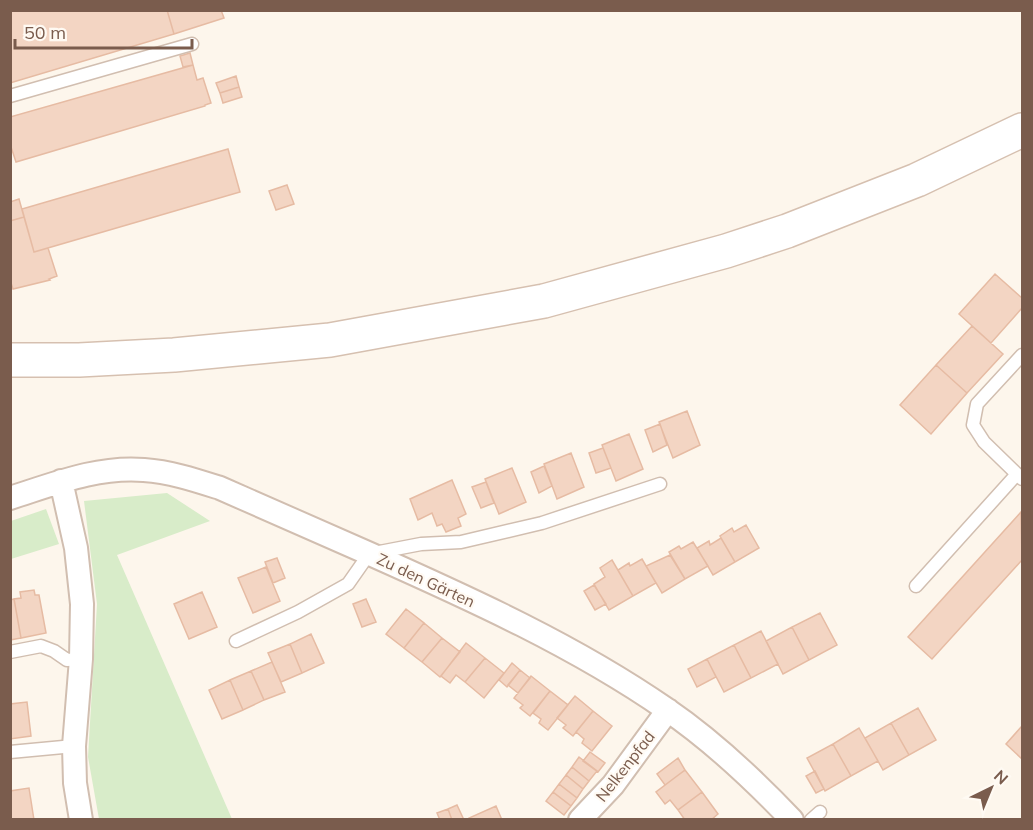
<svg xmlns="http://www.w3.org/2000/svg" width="1033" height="830" font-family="Mulish,sans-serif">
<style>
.green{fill:#d8ecc9}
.building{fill:#f3d5c3;stroke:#e6bba3;stroke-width:1.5}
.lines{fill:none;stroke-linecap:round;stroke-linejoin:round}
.service-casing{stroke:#d1beb0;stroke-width:15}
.minor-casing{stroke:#d1beb0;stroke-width:26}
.secondary-casing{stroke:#d6c0b0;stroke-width:36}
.service{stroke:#fff;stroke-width:12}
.minor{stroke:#fff;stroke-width:22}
.secondary{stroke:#fff;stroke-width:33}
.labels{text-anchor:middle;stroke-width:4.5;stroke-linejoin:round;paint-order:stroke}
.street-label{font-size:16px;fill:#7a5c4d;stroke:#fffaf3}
</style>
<rect width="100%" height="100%" fill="#fdf6ec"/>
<!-- green -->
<path class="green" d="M167,493L210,521L117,555L232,819H99L88,757L97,604L84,501Z
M46,509L59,544L11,559V521Z"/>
<!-- building -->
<path class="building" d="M10,10H167L174,34L10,83Z
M167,10H221L224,18L174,34Z
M190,53L193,65L183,67L180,56Z
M193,65L197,80L203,78L211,103L205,105V106L16,162L10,144V117Z
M236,76L239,87L220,93L216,83Z
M239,87L242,97L223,103L220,93Z
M228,149L240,192L34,252L22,209Z
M287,185L294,204L276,210L269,191Z
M19,199L24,217L10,221V202Z
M24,217L34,252L48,248L57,276L49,279L50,280L13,289L10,280V221Z
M995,274L1022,298V308L991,343L959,314Z
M972,326L1003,354L967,393L936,365Z
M936,365L967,393L931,434L900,405Z
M687,411L700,445L673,458L659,422Z
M660,424L667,445L653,452L645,430Z
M629,434L643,469L616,481L602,445Z
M603,448L611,468L596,473L589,453Z
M571,453L584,487L557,499L544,464Z
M544,466L552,486L539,493L531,472Z
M512,468L526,502L499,514L485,479Z
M452,480L466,514L458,518L461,526L446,532L442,524L437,526L432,513L418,520L410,499Z
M486,482L494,503L481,508L472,487Z
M1021,512L1022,560L932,659L908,637Z
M746,525L759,548L735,562L720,536L732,528L734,532Z
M721,538L735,562L713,575L697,548L709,541L710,545Z
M693,542L708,566L685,579L669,552L679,546L681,549Z
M670,555L685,579L662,593L646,566Z
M277,558L285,578L273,583L265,562Z
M642,559L656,583L633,596L618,570L629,563L630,566Z
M612,560L633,596L609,610L594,584L605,577L600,568Z
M266,567L280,601L253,613L238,578Z
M594,585L606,604L595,610L584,591Z
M34,590L35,595H39L46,633L21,638L14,599L21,598L20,592Z
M202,592L217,627L189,639L174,604Z
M14,599L21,638L10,640V600Z
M366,599L376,622L362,627L353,604Z
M406,609L424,623L404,648L386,634Z
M820,613L837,645L809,660L792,627Z
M424,623L442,638L422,662L404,648Z
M792,627L809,660L783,674L766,641Z
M761,631L778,664L751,678L734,645Z
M311,634L324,663L302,673L290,644Z
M442,638L460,652L440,677L422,662Z
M466,643L485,658L465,682L456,675L450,683L441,676Z
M290,644L302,673L281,682L268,653Z
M734,645L751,678L724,692L707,659Z
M485,658L504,673L484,698L465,682Z
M707,659L716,677L697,687L688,669Z
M272,662L285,692L264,700L251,671Z
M512,663L520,670L507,687L499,680Z
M520,670L530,678L518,693L508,685Z
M251,671L264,700L243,710L230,680Z
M531,676L550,691L530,716L520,708L523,705L514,698Z
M230,680L243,710L222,719L209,690Z
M550,691L568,705L548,730L539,723L541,719L533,713Z
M575,696L593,711L573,736L563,728L566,725L557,718Z
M27,702L31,736L10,739V704Z
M918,708L936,740L909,755L891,723Z
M593,711L612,726L592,751L582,743L584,739L576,732Z
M891,723L909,755L883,770L865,738Z
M1022,726V759L1006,744Z
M859,728L878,761L851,776L833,744Z
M833,744L851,776L825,791L807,758Z
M590,752L605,763L598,772L583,761Z
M579,757L597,771L589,781L572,767Z
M678,758L685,770L665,785L657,774Z
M572,767L589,781L583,789L566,775Z
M685,770L702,792L678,810L670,800L665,804L656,792Z
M815,771L824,789L816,793L806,776Z
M566,775L583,789L577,798L559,784Z
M559,784L577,798L571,806L553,792Z
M29,788L34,820H10V791Z
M553,792L571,806L564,815L546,801Z
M702,792L718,814L711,820H685L678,810Z
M457,805L464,820H452L448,809Z
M496,806L502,820H470L469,818Z
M448,809L452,820H440L437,813Z"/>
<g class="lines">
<defs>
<path id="service" d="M10,96L192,44
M1022,355L977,404L973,425L984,442L1022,479
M916,586L1017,474
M236,641L298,612L348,584L369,554L421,544L461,542L542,523L660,484
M10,652L41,646L54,651L67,660L81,659
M10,752L74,746
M811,820L820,812"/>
<path id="minor" d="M61,481L76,548L82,604L81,659L74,746L75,783L81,820
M10,498C54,484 98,466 144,470C171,472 195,480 220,488C270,510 320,532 370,554C471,599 575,646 666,709C713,741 753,779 792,820
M580,820L613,785L668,710"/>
<path id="secondary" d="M10,360H79L174,355L330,340L544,301L726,251L787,231L917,180L1022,130"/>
</defs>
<!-- service casing -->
<use href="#service" class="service-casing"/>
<!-- minor casing -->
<use href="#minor" class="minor-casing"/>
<!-- secondary casing -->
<use href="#secondary" class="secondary-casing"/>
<!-- service -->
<use href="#service" class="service"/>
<!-- minor -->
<use href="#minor" class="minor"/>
<!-- secondary -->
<use href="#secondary" class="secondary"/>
</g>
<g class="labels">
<!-- street labels -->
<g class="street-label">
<text transform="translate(426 580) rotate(25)" y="6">Zu den Gärten</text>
<text transform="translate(625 766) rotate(-52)" y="6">Nelkenpfad</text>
</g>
</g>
<!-- border -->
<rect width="1033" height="830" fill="none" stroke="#7a5c4d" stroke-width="24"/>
<!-- north arrow -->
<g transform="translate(991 788) rotate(43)" stroke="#fffaf3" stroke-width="4.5" paint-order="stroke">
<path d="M0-4.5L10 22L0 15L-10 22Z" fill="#7a5c4d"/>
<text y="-9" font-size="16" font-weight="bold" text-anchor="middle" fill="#7a5c4d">N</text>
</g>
<!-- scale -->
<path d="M15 39v9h177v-9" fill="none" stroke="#7a5c4d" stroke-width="3"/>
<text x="24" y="39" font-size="18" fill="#7a5c4d" stroke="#fffaf3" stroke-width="4.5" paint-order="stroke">50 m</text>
</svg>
